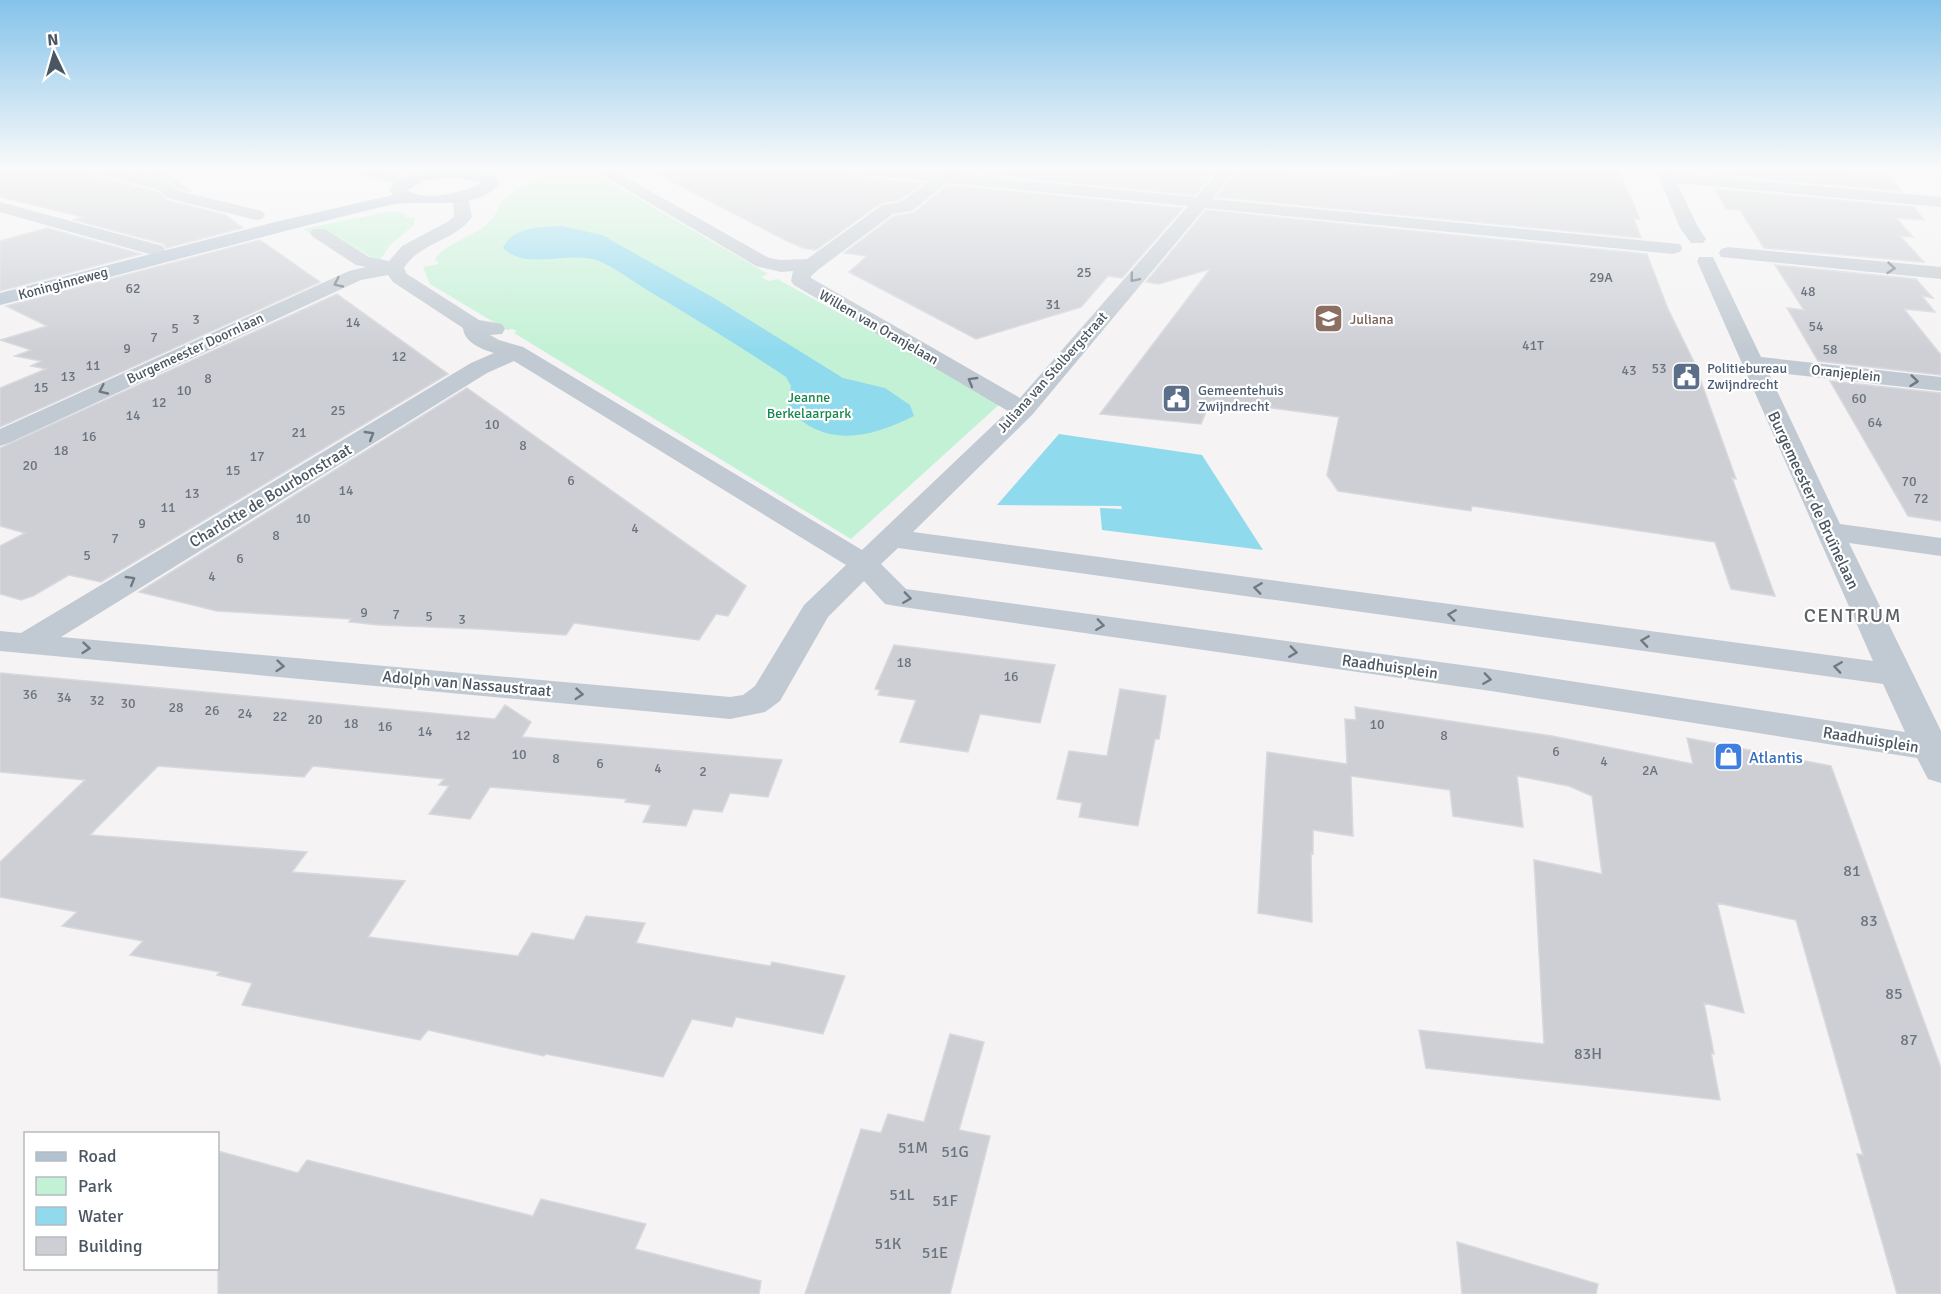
<svg xmlns="http://www.w3.org/2000/svg" width="1941" height="1294" font-family="Signika,sans-serif">
<style>
.green{fill:#c3f1d5}
.water{fill:#90daee}
.building{fill:#cdcfd5;stroke:#d7d9de;stroke-width:1.5}
.lines{fill:none;stroke-linecap:round;stroke-linejoin:round}
.minor{fill:#c1cad2;fill-rule:evenodd}
.major{fill:#b3c2d1;fill-rule:evenodd}
.oneway{stroke:#6e7983}
.labels{text-anchor:middle;stroke-width:4.5;stroke-linejoin:round;paint-order:stroke}
.number-label{font-size:14px;fill:#6b747e}
.far-street-label{font-size:14px;fill:#4a5661;stroke:#fff}
.far-education-label{font-size:14px;fill:#785e54;stroke:#fff;text-anchor:start}
.far-service-label{font-size:14px;fill:#4e5e75;stroke:#fff;text-anchor:start}
.far-park-label{font-size:14px;fill:#17864f;stroke:#fff}
.street-label{font-size:16px;fill:#4a5661;stroke:#fff}
.shop-label{font-size:16px;fill:#366cbe;stroke:#fff;text-anchor:start}
.near-number-label{font-size:16px;fill:#6b747e}
.quarter-label{font-size:20px;letter-spacing:1.5px;fill:#5f6368;stroke:#fff}
</style>
<rect width="100%" height="100%" fill="#f5f3f3"/>
<!-- green -->
<path class="green" d="M596,174L768,274L761,277L769,281L777,279L1002,402L851,539L514,333L517,331L512,329L507,330L430,284L423,267L439,264L435,259C453,235 493,236 500,202C510,195 539,176 549,175C564,173 581,175 596,174Z
M387,212L404,213L406,218H415L414,225L390,245L381,259L376,260L325,229L309,233L303,229Z"/>
<!-- water -->
<path class="water" d="M561,226L602,235L714,298L843,378L885,388L910,405L914,416C870,438 824,449 788,408L791,386L786,377C741,347 694,318 647,290C631,280 613,266 596,260C567,251 527,271 503,248C512,227 541,227 561,226Z
M1059,434L1202,455L1263,550L1102,530L1100,508L1122,509L1121,506L997,505Z"/>
<!-- building -->
<path class="building" d="M0,170H88L91,175L158,192L166,200L225,215L243,228L166,248L164,244L74,220L83,217L0,197Z
M125,170H161L192,192L180,189L162,179Z
M649,170H853L855,175L862,177L923,183L900,200L881,203L816,250L803,248L787,241Z
M962,170H1217L1195,195L961,172Z
M1237,170H1283L1393,177L1394,170H1619L1640,219H1634L1641,238L1216,197Z
M1704,170H1833L1888,174L1901,191L1706,174Z
M948,185L1183,208L1122,278L1108,276L1081,307L976,339L849,272L867,256L844,253L894,216L913,213Z
M1715,189L1914,207L1924,220L1896,218L1913,237L1900,236L1924,262L1764,248L1740,210L1726,209Z
M1206,210L1647,254L1668,309L1694,362L1736,479L1732,478L1775,596L1731,589L1715,542L1472,506L1471,511L1338,491L1327,475L1339,417L1211,400L1201,424L1100,414L1210,269L1159,284L1146,282Z
M47,228L141,254L0,291V241Z
M260,240L320,282L0,427V388L46,369L31,366L41,361L15,356L31,350L0,340L47,326L6,306Z
M1775,265L1916,279L1933,298L1922,296L1935,312L1904,309L1941,355V375L1818,361L1787,308L1804,310Z
M337,294L448,374L101,582L69,575L33,596L21,600L0,594V546L25,533L0,526V448Z
M1830,381L1941,393V521L1908,516Z
M467,388L746,586L728,616L716,614L699,640L574,623L566,635L480,629L379,625L349,622L351,619L217,611L139,592Z
M894,645L1055,665L1040,723L980,714L968,752L900,742L916,700L878,695L880,690L875,689Z
M0,673L495,719L505,705L531,722L522,737L782,760L768,797L730,793L722,812L693,809L686,826L643,822L651,805L625,802L627,799L490,787L470,819L429,814L449,786L439,785L444,779L313,766L304,777L158,766L90,835L307,852L292,872L405,881L368,937L518,956L532,933L574,940L586,916L645,923L636,943L770,966L772,962L845,976L823,1034L736,1017L732,1027L692,1019L663,1077L546,1054L544,1056L428,1030L420,1040L242,1005L252,983L217,975L220,972L130,955L143,941L62,926L77,912L0,897V862L85,780L0,772Z
M1120,689L1166,696L1159,739H1155L1138,826L1079,817L1082,803L1057,799L1069,751L1107,756Z
M1355,707L1552,736L1693,764L1687,738L1831,766L1941,1068V1294H1897L1857,1154L1863,1155L1796,920L1717,903L1744,1013L1704,1003L1714,1054L1711,1053L1720,1100L1426,1068L1419,1030L1544,1044L1534,860L1602,874L1592,796L1569,786L1517,776L1523,827L1453,816L1450,790L1351,776L1353,836L1313,830V854L1311,853L1312,922L1258,913L1267,752L1347,764L1345,719L1356,720Z
M950,1034L984,1042L959,1130L990,1136L950,1294H805L861,1129L881,1133L888,1114L924,1122Z
M218,1151L298,1173L307,1160L533,1216L541,1199L646,1224L635,1249L761,1281L759,1294H218Z
M1457,1242L1598,1284L1596,1294H1462Z"/>
<g class="lines">
<!-- minor -->
<path class="minor" d="M90,170C113,168 162,175 179,191L262,211L265,215L262,219L256,220L167,198L159,190L92,173Z
M355,170H379L413,179L415,182L407,187L357,173Z
M594,170H613L769,258L781,260L807,259L882,205L901,202L929,181L862,175L856,173L855,170H906L940,173L944,170H960L957,174L1196,197L1220,170H1235L1212,199L1680,244L1682,248L1680,252L1673,254L1205,208L1032,415L913,532L1873,661L1697,261L1699,257H1713L1761,357L1941,377V391L1768,372L1840,524L1941,538V556L1849,543L1941,731V783L1928,779L1917,758L1491,691L896,606L885,604L864,581L828,617L780,701L765,712L730,719L0,651V631L21,633L471,363L494,353C481,349 464,342 463,328L393,282L388,275L361,280L9,443L0,446V429L349,271L366,267L356,265L313,237L310,233L313,229H325L369,257L389,261L402,246L449,221L454,216L452,196L460,191L468,196L472,217C454,242 420,242 404,268L407,274L479,320L502,324L505,329L502,334L490,335L499,340L523,347L862,550L1008,411L794,285L791,281L793,271L781,272L756,266ZM947,183L1188,206L1020,398L811,278V276L819,269L893,214L912,211ZM514,361L846,565L804,605L755,686L743,695L730,697L61,637L487,373ZM898,548L1883,684L1905,732L1491,669L906,589L881,564Z
M1656,170H1671L1673,173L1941,197V207L1677,183L1698,227L1706,239L1703,243H1691L1680,228Z
M0,202L163,246L165,250L163,254L156,256L0,212Z
M1728,247L1941,267V279L1721,257L1719,253L1721,249Z"/>
<!-- major -->
<path class="major" d="M438,170H471L495,175L499,184C478,212 418,199 390,205C260,236 130,273 0,305V293L275,222L393,195L389,190C400,175 420,172 438,170ZM455,178L482,182C465,193 425,202 407,190L427,180Z"/>
</g>
<!-- one-way arrows -->
<defs><path id="oneway-chevron" d="M-2-3.5L2.5 0L-2 3.5" fill="none" stroke-width="1.6" stroke-linecap="round" stroke-linejoin="round" transform="scale(1.5)"/></defs>
<g class="oneway">
<use href="#oneway-chevron" transform="translate(1891 268) rotate(5)"/>
<use href="#oneway-chevron" transform="translate(1134 278) rotate(130)"/>
<use href="#oneway-chevron" transform="translate(338 283) rotate(155)"/>
<use href="#oneway-chevron" transform="translate(972 381) rotate(-150)"/>
<use href="#oneway-chevron" transform="translate(1914 381) rotate(6)"/>
<use href="#oneway-chevron" transform="translate(103 390) rotate(155)"/>
<use href="#oneway-chevron" transform="translate(370 435) rotate(-31)"/>
<use href="#oneway-chevron" transform="translate(131 580) rotate(-31)"/>
<use href="#oneway-chevron" transform="translate(1258 588) rotate(-172)"/>
<use href="#oneway-chevron" transform="translate(907 598) rotate(8)"/>
<use href="#oneway-chevron" transform="translate(1452 615) rotate(-172)"/>
<use href="#oneway-chevron" transform="translate(1100 625) rotate(8)"/>
<use href="#oneway-chevron" transform="translate(1645 641) rotate(-172)"/>
<use href="#oneway-chevron" transform="translate(86 648) rotate(5)"/>
<use href="#oneway-chevron" transform="translate(1293 652) rotate(8)"/>
<use href="#oneway-chevron" transform="translate(280 666) rotate(5)"/>
<use href="#oneway-chevron" transform="translate(1838 667) rotate(-172)"/>
<use href="#oneway-chevron" transform="translate(1487 679) rotate(8)"/>
<use href="#oneway-chevron" transform="translate(579 694) rotate(5)"/>
</g>
<!-- sky -->
<linearGradient id="sky" x2="0" y2="1"><stop stop-color="#85c3ea"/><stop offset="0.48" stop-color="#fafafa"/><stop offset="1" stop-color="#fafafa" stop-opacity="0"/></linearGradient>
<rect width="1941" height="351" fill="url(#sky)"/>
<!-- icons -->
<defs>
<symbol id="school-square" viewBox="-11 -11 22 22"><rect x="-9" y="-9" width="18" height="18" rx="4" fill="#8d6e63" stroke="#fff"/><path d="M0-5L7-2L0 1L-7-2ZM-4 1L0 2.5L4 1V4Q0 6-4 4Z" fill="#fff"/></symbol>
<symbol id="civic-square" viewBox="-11 -11 22 22"><rect x="-9" y="-9" width="18" height="18" rx="4" fill="#5c6f8a" stroke="#fff"/><path d="M-.6-6.5H3V-4.5H.6V-3L4-1V1h2V6H-6V1h2V-1L-.6-3ZM-1.2 2.5V6h2.4V2.5Z" fill="#fff"/></symbol>
<symbol id="shop-square" viewBox="-11 -11 22 22"><rect x="-9" y="-9" width="18" height="18" rx="4" fill="#3f7fe0" stroke="#fff"/><path d="M-5-2.5h2.3a2.7 3.5 0 0 1 5.4 0H5L5.5 6h-11ZM-1.5-2.5h3a1.5 2.3 0 0 0-3 0Z" fill="#fff"/></symbol>
</defs>
<g fill-rule="evenodd">
<use href="#school-square" x="1312" y="302" width="33" height="33"/>
<use href="#civic-square" x="1670" y="360" width="33" height="33"/>
<use href="#civic-square" x="1160" y="382" width="33" height="33"/>
<use href="#shop-square" x="1712" y="740" width="33" height="33"/>
</g>
<g class="labels">
<!-- number labels -->
<g class="number-label">
<text x="1084" y="277">25</text>
<text x="1601" y="282">29A</text>
<text x="133" y="293">62</text>
<text x="1808" y="296">48</text>
<text x="1053" y="309">31</text>
<text x="196" y="324">3</text>
<text x="353" y="327">14</text>
<text x="1816" y="331">54</text>
<text x="175" y="333">5</text>
<text x="154" y="342">7</text>
<text x="1533" y="350">41T</text>
<text x="127" y="353">9</text>
<text x="1830" y="354">58</text>
<text x="399" y="361">12</text>
<text x="93" y="370">11</text>
<text x="1659" y="373">53</text>
<text x="1629" y="375">43</text>
<text x="68" y="381">13</text>
<text x="208" y="383">8</text>
<text x="41" y="392">15</text>
<text x="184" y="395">10</text>
<text x="1859" y="403">60</text>
<text x="159" y="407">12</text>
<text x="338" y="415">25</text>
<text x="133" y="420">14</text>
<text x="1875" y="427">64</text>
<text x="492" y="429">10</text>
<text x="299" y="437">21</text>
<text x="89" y="441">16</text>
<text x="523" y="450">8</text>
<text x="61" y="455">18</text>
<text x="257" y="461">17</text>
<text x="30" y="470">20</text>
<text x="233" y="475">15</text>
<text x="571" y="485">6</text>
<text x="1909" y="486">70</text>
<text x="346" y="495">14</text>
<text x="192" y="498">13</text>
<text x="1921" y="503">72</text>
<text x="168" y="512">11</text>
<text x="303" y="523">10</text>
<text x="142" y="528">9</text>
<text x="635" y="533">4</text>
<text x="276" y="540">8</text>
<text x="115" y="543">7</text>
<text x="87" y="560">5</text>
<text x="240" y="563">6</text>
<text x="212" y="581">4</text>
<text x="364" y="617">9</text>
<text x="396" y="619">7</text>
<text x="429" y="621">5</text>
<text x="462" y="624">3</text>
<text x="904" y="667">18</text>
<text x="1011" y="681">16</text>
<text x="30" y="699">36</text>
<text x="64" y="702">34</text>
<text x="97" y="705">32</text>
<text x="128" y="708">30</text>
<text x="176" y="712">28</text>
<text x="212" y="715">26</text>
<text x="245" y="718">24</text>
<text x="280" y="721">22</text>
<text x="315" y="724">20</text>
<text x="351" y="728">18</text>
<text x="1377" y="729">10</text>
<text x="385" y="731">16</text>
<text x="425" y="736">14</text>
<text x="463" y="740">12</text>
<text x="1444" y="740">8</text>
<text x="1556" y="756">6</text>
<text x="519" y="759">10</text>
<text x="556" y="763">8</text>
<text x="1604" y="766">4</text>
<text x="600" y="768">6</text>
<text x="658" y="773">4</text>
<text x="1650" y="775">2A</text>
<text x="703" y="776">2</text>
</g>
<!-- far-street labels -->
<g class="far-street-label">
<text transform="translate(63 283) rotate(-15)" y="5">Koninginneweg</text>
<text transform="translate(879 327) rotate(30)" y="5">Willem van Oranjelaan</text>
<text transform="translate(195 348) rotate(-25)" y="5">Burgemeester Doornlaan</text>
<text transform="translate(1052 372) rotate(-48)" y="5">Juliana van Stolbergstraat</text>
<text transform="translate(1846 373) rotate(6)" y="5">Oranjeplein</text>
</g>
<!-- far-education labels -->
<g class="far-education-label">
<text x="1350" y="324">Juliana</text>
</g>
<!-- far-service labels -->
<g class="far-service-label">
<text x="1707" y="373">Politiebureau<tspan x="1707" dy="16">Zwijndrecht</tspan></text>
<text x="1198" y="395">Gemeentehuis<tspan x="1198" dy="16">Zwijndrecht</tspan></text>
</g>
<!-- far-park labels -->
<g class="far-park-label">
<text x="809" y="402">Jeanne<tspan x="809" dy="16">Berkelaarpark</tspan></text>
</g>
<!-- street labels -->
<g class="street-label">
<text transform="translate(270 495) rotate(-31)" y="6">Charlotte de Bourbonstraat</text>
<text transform="translate(1814 500) rotate(65)" y="6">Burgemeester de Bruïnelaan</text>
<text transform="translate(1390 666) rotate(8)" y="6">Raadhuisplein</text>
<text transform="translate(467 683) rotate(5)" y="6">Adolph van Nassaustraat</text>
<text transform="translate(1871 739) rotate(9)" y="6">Raadhuisplein</text>
</g>
<!-- shop labels -->
<g class="shop-label">
<text x="1749" y="763">Atlantis</text>
</g>
<!-- near-number labels -->
<g class="near-number-label">
<text x="1852" y="876">81</text>
<text x="1869" y="926">83</text>
<text x="1894" y="999">85</text>
<text x="1909" y="1045">87</text>
<text x="1588" y="1059">83H</text>
<text x="913" y="1153">51M</text>
<text x="955" y="1157">51G</text>
<text x="902" y="1200">51L</text>
<text x="945" y="1206">51F</text>
<text x="888" y="1249">51K</text>
<text x="935" y="1258">51E</text>
</g>
<!-- quarter labels -->
<g class="quarter-label">
<text x="1853" y="622">CENTRUM</text>
</g>
</g>
<!-- legend -->
<rect x="24" y="1132" width="195" height="138" fill="#ffffff" stroke="#b7bbc0" stroke-width="1.5"/>
<rect x="36" y="1152" width="30" height="9" fill="#b3c2d1" stroke="#b7bbc0" stroke-width="1.5"/>
<text x="78" y="1162" font-size="18" fill="#4a5661">Road</text>
<rect x="36" y="1177" width="30" height="18" fill="#c3f1d5" stroke="#b7bbc0" stroke-width="1.5"/>
<text x="78" y="1192" font-size="18" fill="#4a5661">Park</text>
<rect x="36" y="1207" width="30" height="18" fill="#90daee" stroke="#b7bbc0" stroke-width="1.5"/>
<text x="78" y="1222" font-size="18" fill="#4a5661">Water</text>
<rect x="36" y="1237" width="30" height="18" fill="#cdcfd5" stroke="#b7bbc0" stroke-width="1.5"/>
<text x="78" y="1252" font-size="18" fill="#4a5661">Building</text>
<!-- north arrow -->
<g transform="translate(54 54) rotate(355)" stroke="#ffffff" stroke-width="4.5" paint-order="stroke">
<path d="M0-4.5L10 22L0 15L-10 22Z" fill="#4a5661"/>
<text y="-9" font-size="16" font-weight="bold" text-anchor="middle" fill="#4a5661">N</text>
</g>
</svg>
